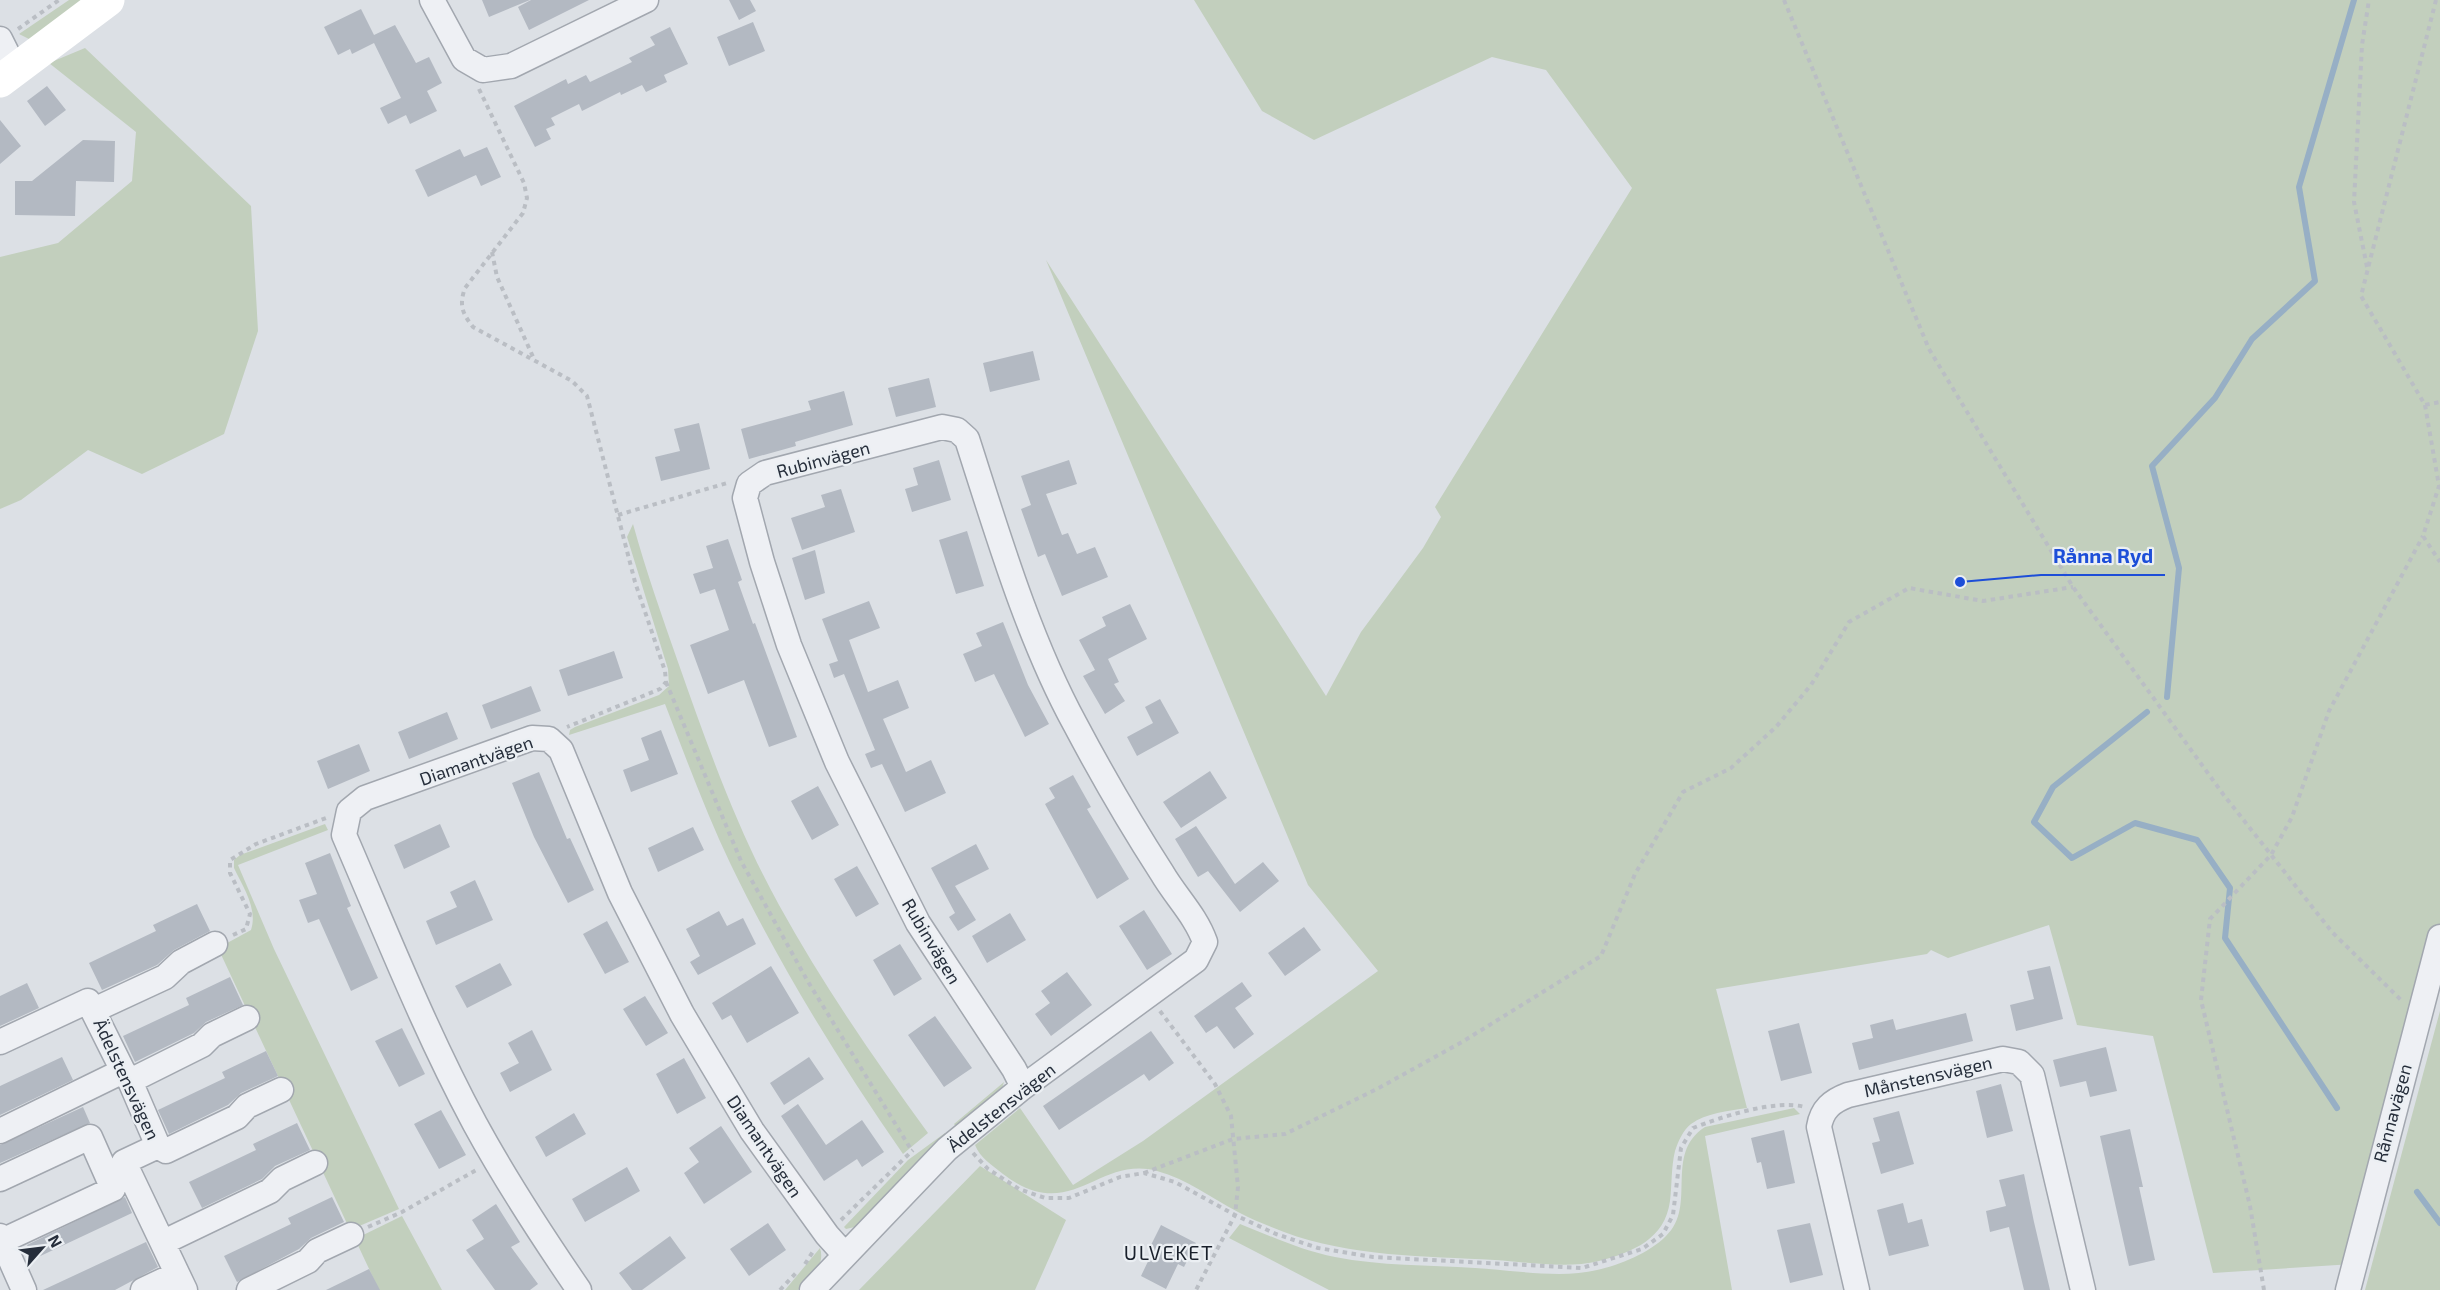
<svg xmlns="http://www.w3.org/2000/svg" width="2440" height="1290" viewBox="0 0 2440 1290" font-family="'Exo 2',sans-serif">
  <style>
    .green { fill: #c2cfbd }
    .lines { fill: none; stroke-linecap: round; stroke-linejoin: round }
    .stream { stroke: #97afc5; stroke-width: 6 }
    .building { fill: #b3b9c2 }
    .street-casing { stroke: #a2a7af; stroke-width: 27 }
    .path { stroke: #babec4; stroke-width: 4; stroke-dasharray: 4.5 4.5; stroke-linecap: butt }
    .street { stroke: #eef0f4; stroke-width: 24 }
    .secondary { stroke: #fff; stroke-width: 33 }
    .labels { text-anchor: middle; dominant-baseline: central; stroke-width: 4.5; stroke-linejoin: round; paint-order: stroke }
    .street-label { font-size: 18px; fill: #262e3b; stroke: #ebeff3 }
    .neighbourhood-label { font-size: 20px; letter-spacing: 1.5px; fill: #19202b; stroke: #ebeff3 }
    .leader { fill: none; stroke: #1d4ed8; stroke-width: 2 }
    .callout-dot { fill: #1d4ed8; stroke: #ebeff3; stroke-width: 2 }
    .callout-label { font-size: 20px; text-anchor: middle; font-weight: bold; fill: #1d4ed8; stroke: #ebeff3; stroke-width: 4.5; stroke-linejoin: round; paint-order: stroke }
  </style>
  <rect width="100%" height="100%" fill="#dce0e5"/>
  <path class="green" d="M 69,0 L 86,0 L 31,40 L 19,34 Z
    M 1194,0 L 2440,0 L 2440,966 L 2353,1264 L 2213,1273 L 2153,1036 L 2077,1025 L 2049,925 L 1948,958 L 1931,950 L 1927,954 L 1716,989 L 1747,1108 C 1728,1111 1706,1113 1691,1124 C 1683,1130 1678,1142 1675,1151 C 1671,1168 1672,1184 1670,1201 C 1665,1239 1633,1252 1599,1261 C 1566,1269 1528,1262 1495,1260 C 1425,1256 1351,1257 1284,1232 C 1269,1226 1253,1220 1238,1212 C 1211,1198 1187,1179 1157,1171 C 1097,1155 1071,1226 1003,1174 C 992,1165 980,1158 975,1145 L 1020,1108 L 1073,1185 L 1143,1141 L 1378,971 L 1308,885 L 1046,260 L 1326,696 L 1361,632 L 1423,548 L 1441,517 L 1435,507 L 1632,188 L 1546,70 L 1492,57 L 1314,140 L 1262,111 Z
    M 85,48 L 251,206 L 258,331 L 224,434 L 142,474 L 88,450 L 21,500 L 0,509 L 0,257 L 58,243 L 132,181 L 136,132 L 49,63 Z
    M 633,524 C 646,571 662,616 678,662 C 707,745 737,829 779,905 C 823,985 875,1060 928,1133 L 903,1154 C 839,1062 780,966 731,865 C 706,813 686,758 665,704 L 569,735 L 570,730 L 575,727 L 659,695 L 669,686 L 668,669 L 627,537 Z
    M 325,824 L 328,830 L 238,865 L 274,949 L 399,1209 L 350,1230 L 218,948 L 251,930 C 258,909 243,887 234,868 L 234,860 L 240,855 Z
    M 2440,1011 L 2440,1290 L 2365,1290 Z
    M 1004,1082 L 1002,1088 L 957,1128 L 954,1124 Z
    M 1794,1108 L 1800,1114 L 1705,1136 L 1732,1290 L 1329,1290 L 1229,1238 L 1240,1224 C 1271,1236 1302,1251 1335,1257 C 1380,1266 1429,1265 1475,1268 C 1512,1270 1561,1279 1597,1270 C 1620,1265 1649,1253 1666,1236 C 1698,1206 1663,1154 1705,1127 Z
    M 945,1133 L 947,1136 L 859,1226 L 846,1229 L 844,1227 L 908,1160 Z
    M 980,1166 L 1066,1220 L 1035,1290 L 859,1290 Z
    M 402,1216 L 442,1290 L 379,1290 L 355,1239 Z
    M 820,1248 C 826,1266 809,1278 798,1290 L 785,1290 Z"/>
  <g class="lines">
    <path class="stream" d="M 2167,697 L 2179,568 L 2152,466 L 2215,398 L 2252,339 L 2315,281 L 2299,187 L 2354,0
      M 2147,712 L 2053,787 L 2034,822 L 2072,858 L 2135,823 L 2197,840 L 2230,888 L 2225,938 L 2337,1108
      M 2417,1192 L 2440,1223"/>
  </g>
  <path class="building" d="M 482,0 L 530,0 L 489,17 Z
    M 531,0 L 589,0 L 529,30 L 518,7 Z
    M 729,0 L 750,0 L 756,11 L 739,20 Z
    M 361,9 L 374,35 L 395,25 L 416,63 L 429,57 L 442,83 L 427,91 L 437,111 L 410,124 L 406,115 L 388,124 L 380,108 L 401,98 L 374,43 L 352,54 L 350,49 L 338,55 L 324,27 Z
    M 753,22 L 765,51 L 729,66 L 717,37 Z
    M 670,27 L 688,64 L 664,75 L 667,82 L 646,92 L 642,85 L 621,95 L 620,92 L 582,111 L 579,104 L 551,118 L 555,125 L 546,129 L 551,139 L 535,147 L 514,106 L 566,79 L 568,84 L 586,75 L 590,82 L 632,62 L 629,58 L 655,45 L 650,37 Z
    M 47,86 L 66,110 L 45,126 L 27,101 Z
    M 0,120 L 21,146 L 0,164 Z
    M 83,140 L 115,141 L 114,182 L 76,181 L 75,216 L 15,215 L 15,181 L 32,181 Z
    M 487,147 L 501,177 L 481,186 L 476,175 L 428,197 L 415,170 L 460,149 L 464,157 Z
    M 1033,351 L 1040,380 L 990,392 L 983,363 Z
    M 929,378 L 936,407 L 896,417 L 888,388 Z
    M 844,391 L 853,425 L 795,442 L 796,446 L 749,459 L 741,429 L 811,410 L 808,401 Z
    M 699,423 L 710,469 L 661,481 L 655,457 L 680,451 L 674,429 Z
    M 939,460 L 951,500 L 912,512 L 905,489 L 918,485 L 913,468 Z
    M 1069,460 L 1077,484 L 1046,494 L 1062,535 L 1068,533 L 1077,554 L 1095,547 L 1108,577 L 1062,596 L 1045,554 L 1038,557 L 1021,509 L 1031,505 L 1021,476 Z
    M 841,489 L 855,532 L 802,550 L 791,518 L 825,507 L 821,495 Z
    M 967,531 L 984,586 L 956,594 L 939,540 Z
    M 728,539 L 742,580 L 738,582 L 753,624 L 755,623 L 797,737 L 769,747 L 744,680 L 708,694 L 690,645 L 729,630 L 715,589 L 700,594 L 693,574 L 713,568 L 706,546 Z
    M 815,550 L 825,593 L 805,600 L 792,558 Z
    M 869,601 L 880,628 L 849,640 L 868,692 L 898,680 L 909,708 L 883,719 L 906,772 L 931,760 L 946,793 L 905,812 L 882,764 L 871,768 L 865,754 L 875,750 L 844,674 L 834,678 L 829,664 L 838,661 L 822,619 Z
    M 1130,604 L 1147,639 L 1108,659 L 1119,682 L 1114,684 L 1125,701 L 1105,714 L 1083,676 L 1095,670 L 1079,640 L 1106,626 L 1102,617 Z
    M 1003,622 L 1028,685 L 1049,724 L 1025,737 L 994,674 L 975,682 L 963,654 L 982,646 L 976,633 Z
    M 614,651 L 623,678 L 568,696 L 559,670 Z
    M 531,686 L 541,711 L 491,729 L 482,705 Z
    M 1160,699 L 1179,733 L 1137,756 L 1127,737 L 1153,723 L 1145,707 Z
    M 447,712 L 458,739 L 409,759 L 398,732 Z
    M 661,730 L 678,774 L 631,792 L 623,770 L 649,760 L 641,738 Z
    M 359,744 L 370,771 L 328,789 L 317,761 Z
    M 1210,771 L 1227,798 L 1181,828 L 1163,802 Z
    M 539,772 L 567,839 L 570,838 L 594,890 L 568,903 L 534,837 L 512,783 Z
    M 1073,775 L 1091,807 L 1087,809 L 1129,879 L 1097,899 L 1045,804 L 1055,798 L 1049,788 Z
    M 818,786 L 839,825 L 812,840 L 791,801 Z
    M 440,824 L 450,847 L 404,869 L 394,845 Z
    M 1196,826 L 1235,884 L 1263,862 L 1279,881 L 1240,912 L 1208,871 L 1198,877 L 1175,839 Z
    M 693,827 L 704,850 L 658,872 L 648,848 Z
    M 976,844 L 989,869 L 955,886 L 976,920 L 958,931 L 949,917 L 955,913 L 931,868 Z
    M 330,853 L 351,906 L 347,908 L 378,978 L 351,991 L 319,919 L 308,923 L 299,900 L 317,894 L 305,863 Z
    M 857,866 L 879,904 L 856,917 L 834,879 Z
    M 475,880 L 493,920 L 436,945 L 426,921 L 457,907 L 450,892 Z
    M 197,904 L 210,931 L 174,950 L 157,965 L 102,990 L 89,963 L 156,931 L 153,925 Z
    M 1144,910 L 1172,954 L 1147,970 L 1119,926 Z
    M 719,911 L 727,926 L 743,918 L 756,944 L 698,975 L 690,962 L 700,956 L 686,929 Z
    M 1010,913 L 1026,940 L 987,963 L 972,936 Z
    M 607,921 L 629,962 L 605,974 L 583,934 Z
    M 1304,927 L 1321,950 L 1285,976 L 1268,953 Z
    M 900,944 L 922,979 L 894,996 L 873,960 Z
    M 500,963 L 512,985 L 467,1008 L 455,986 Z
    M 771,966 L 799,1013 L 747,1043 L 731,1015 L 722,1020 L 712,1003 Z
    M 2050,966 L 2063,1019 L 2016,1031 L 2010,1005 L 2034,999 L 2027,971 Z
    M 1067,972 L 1092,1005 L 1051,1036 L 1035,1014 L 1050,1003 L 1041,991 Z
    M 230,977 L 243,1005 L 206,1022 L 194,1033 L 135,1062 L 123,1036 L 189,1005 L 186,998 Z
    M 1242,982 L 1252,996 L 1235,1008 L 1254,1034 L 1234,1049 L 1217,1026 L 1206,1033 L 1194,1016 Z
    M 27,983 L 39,1008 L 0,1026 L 0,996 Z
    M 645,996 L 668,1033 L 646,1046 L 623,1009 Z
    M 1966,1013 L 1973,1041 L 1859,1070 L 1852,1043 L 1873,1038 L 1870,1025 L 1893,1019 L 1896,1030 Z
    M 935,1016 L 972,1068 L 944,1087 L 908,1035 Z
    M 1799,1023 L 1812,1073 L 1781,1081 L 1768,1031 Z
    M 402,1028 L 425,1074 L 399,1087 L 375,1041 Z
    M 532,1030 L 552,1070 L 510,1092 L 500,1073 L 519,1063 L 508,1043 Z
    M 1151,1031 L 1174,1063 L 1149,1081 L 1144,1074 L 1059,1130 L 1043,1106 Z
    M 2106,1047 L 2117,1091 L 2090,1097 L 2086,1081 L 2060,1087 L 2053,1060 Z
    M 266,1051 L 278,1076 L 241,1093 L 228,1105 L 169,1134 L 158,1110 L 225,1078 L 222,1072 Z
    M 62,1057 L 73,1080 L 0,1115 L 0,1086 Z
    M 809,1057 L 824,1079 L 784,1105 L 770,1083 Z
    M 684,1058 L 706,1098 L 677,1114 L 656,1074 Z
    M 2001,1084 L 2013,1131 L 1987,1138 L 1976,1091 Z
    M 798,1104 L 826,1145 L 862,1120 L 884,1152 L 862,1167 L 857,1159 L 824,1181 L 781,1116 Z
    M 83,1107 L 90,1123 L 0,1163 L 0,1145 Z
    M 441,1110 L 466,1155 L 439,1169 L 414,1124 Z
    M 1899,1111 L 1914,1164 L 1881,1174 L 1872,1143 L 1880,1141 L 1873,1118 Z
    M 574,1113 L 586,1134 L 546,1157 L 535,1137 Z
    M 297,1123 L 310,1150 L 275,1166 L 262,1179 L 202,1208 L 189,1182 L 256,1150 L 253,1144 Z
    M 721,1126 L 752,1172 L 704,1204 L 684,1173 L 699,1162 L 689,1148 Z
    M 2130,1129 L 2143,1187 L 2139,1187 L 2155,1260 L 2129,1266 L 2100,1136 Z
    M 1784,1130 L 1795,1183 L 1767,1189 L 1761,1162 L 1757,1163 L 1751,1138 Z
    M 627,1167 L 640,1191 L 585,1222 L 572,1199 Z
    M 2024,1174 L 2034,1222 L 2050,1290 L 2024,1290 L 2009,1227 L 1990,1232 L 1986,1211 L 2006,1206 L 1999,1180 Z
    M 125,1197 L 132,1213 L 34,1259 L 27,1245 Z
    M 332,1197 L 344,1222 L 311,1238 L 299,1249 L 237,1282 L 224,1256 L 291,1224 L 288,1218 Z
    M 1903,1203 L 1908,1223 L 1922,1219 L 1929,1246 L 1889,1256 L 1877,1210 Z
    M 496,1204 L 520,1242 L 511,1247 L 538,1284 L 530,1290 L 495,1290 L 466,1250 L 484,1239 L 472,1220 Z
    M 768,1223 L 786,1250 L 749,1276 L 730,1249 Z
    M 1810,1223 L 1823,1275 L 1790,1283 L 1777,1230 Z
    M 1161,1225 L 1196,1243 L 1184,1267 L 1178,1264 L 1166,1289 L 1141,1276 L 1153,1251 L 1149,1249 Z
    M 670,1236 L 686,1258 L 642,1290 L 632,1290 L 619,1273 Z
    M 146,1242 L 158,1267 L 115,1290 L 43,1290 Z
    M 369,1269 L 380,1290 L 326,1290 Z"/>
  <g class="lines">
    <g class="street-casing">
      <path id="street" d="M 432,0 L 464,59 L 483,70 L 511,66 L 646,0
        M 0,39 L 15,69
        M 94,1010 L 165,977 L 181,962 L 215,944
        M 0,1042 L 88,1001 L 123,1071 L 130,1081 L 158,1146 L 124,1162 L 185,1290
        M 130,1081 L 202,1045 L 212,1035 L 247,1018
        M 0,1131 L 123,1071
        M 158,1146 L 166,1151 L 237,1117 L 247,1106 L 281,1090
        M 0,1179 L 90,1137 L 113,1189 L 2,1241
        M 0,1236 L 24,1290
        M 164,1242 L 270,1191 L 282,1179 L 315,1163
        M 143,1290 L 177,1274
        M 249,1290 L 308,1261 L 317,1251 L 351,1235
        M 579,1290 C 542,1236 506,1181 475,1124 C 425,1031 386,932 344,835 L 349,811 L 365,798 L 532,738 L 549,739 L 561,750 L 620,893 L 682,1014 L 752,1131 L 827,1235 L 845,1255
        M 812,1290 L 947,1149 L 1023,1087 L 1196,960 L 1205,942 C 1196,916 1176,897 1162,873 C 1131,825 1102,775 1075,724 C 1028,638 997,532 967,439 L 957,430 L 942,427 L 765,473 L 749,484 L 745,498 L 762,562 L 789,645 L 837,762 L 918,923 L 1014,1069 L 1023,1087
        M 1857,1290 L 1819,1127 C 1822,1109 1832,1101 1848,1095 L 2003,1059 L 2019,1062 L 2032,1075 L 2083,1290
        M 2348,1290 L 2440,937"/>
    </g>
    <path class="path" d="M 1784,0 L 1929,349 L 2073,587 L 2223,794 L 2332,932 L 2402,1001
      M 2436,0 L 2361,296 L 2425,405 L 2440,402
      M 18,29 L 59,0
      M 479,89 L 524,183 L 527,198 L 523,213 L 465,288 C 459,305 462,313 473,327 L 572,381 L 587,396 L 635,582 L 665,671 L 666,682 L 660,689 L 567,727
      M 492,252 L 497,277 L 534,359
      M 2367,267 L 2354,202 L 2362,45 L 2369,0
      M 2425,405 L 2439,486 L 2423,536 L 2440,562
      M 618,515 L 727,483
      M 666,682 L 741,861 L 807,980 L 912,1151
      M 233,935 L 246,929 L 250,914 L 230,873 L 230,860 L 256,844 L 326,818
      M 1160,1011 L 1215,1084 L 1231,1116 L 1238,1187 L 1235,1215 L 1196,1290
      M 973,1153 L 988,1169 L 1019,1189 L 1045,1198 L 1069,1198 L 1120,1177 L 1144,1173 L 1175,1182 L 1235,1215 L 1276,1234 L 1318,1248 L 1373,1257 L 1582,1268 L 1642,1249 L 1663,1234 L 1673,1215 L 1681,1148 L 1693,1128 C 1721,1117 1775,1099 1805,1107
      M 1144,1173 L 1233,1139 L 1285,1134 L 1377,1089 L 1462,1042 L 1601,956 L 1635,874 L 1683,792 L 1731,768 L 1776,727 L 1811,685 L 1849,622 L 1909,588 L 1983,601 L 2073,587
      M 841,1220 L 913,1150
      M 368,1227 L 402,1212 L 478,1169
      M 805,1264 L 814,1250
      M 780,1290 L 796,1273
      M 2264,1290 L 2250,1206 L 2201,1000 L 2210,919 L 2271,855 L 2292,817 L 2329,711 L 2423,536"/>
    <use href="#street" class="street"/>
    <path class="secondary" d="M 0,81 L 108,0"/>
  </g>
  <g class="labels">
    <g class="street-label">
      <text transform="translate(823 459) rotate(-15)">Rubinvägen</text>
      <text transform="translate(476 760) rotate(-19)">Diamantvägen</text>
      <text transform="translate(932 941) rotate(59)">Rubinvägen</text>
      <text transform="translate(1928 1076) rotate(-13)">Månstensvägen</text>
      <text transform="translate(127 1079) rotate(65)">Ädelstensvägen</text>
      <text transform="translate(1001 1107) rotate(-38)">Ädelstensvägen</text>
      <text transform="translate(2392 1113) rotate(-75)">Rånnavägen</text>
      <text transform="translate(765 1146) rotate(56)">Diamantvägen</text>
    </g>
    <g class="neighbourhood-label">
      <text x="1169" y="1252">ULVEKET</text>
    </g>
  </g>
  <path class="leader" d="M1960 582L2041 575H2165"/>
  <circle class="callout-dot" cx="1960" cy="582" r="6"/>
  <g class="callout-label">
    <text x="2103" y="563">Rånna Ryd</text>
  </g>
  <g transform="translate(42 1248) rotate(62)" stroke="#ebeff3" stroke-width="4.5" paint-order="stroke">
  <path d="M0-4.5L10 22L0 15L-10 22Z" fill="#262e3b"/>
  <text y="-9" font-size="16" font-weight="bold" text-anchor="middle" fill="#262e3b">N</text>
  </g>
</svg>
